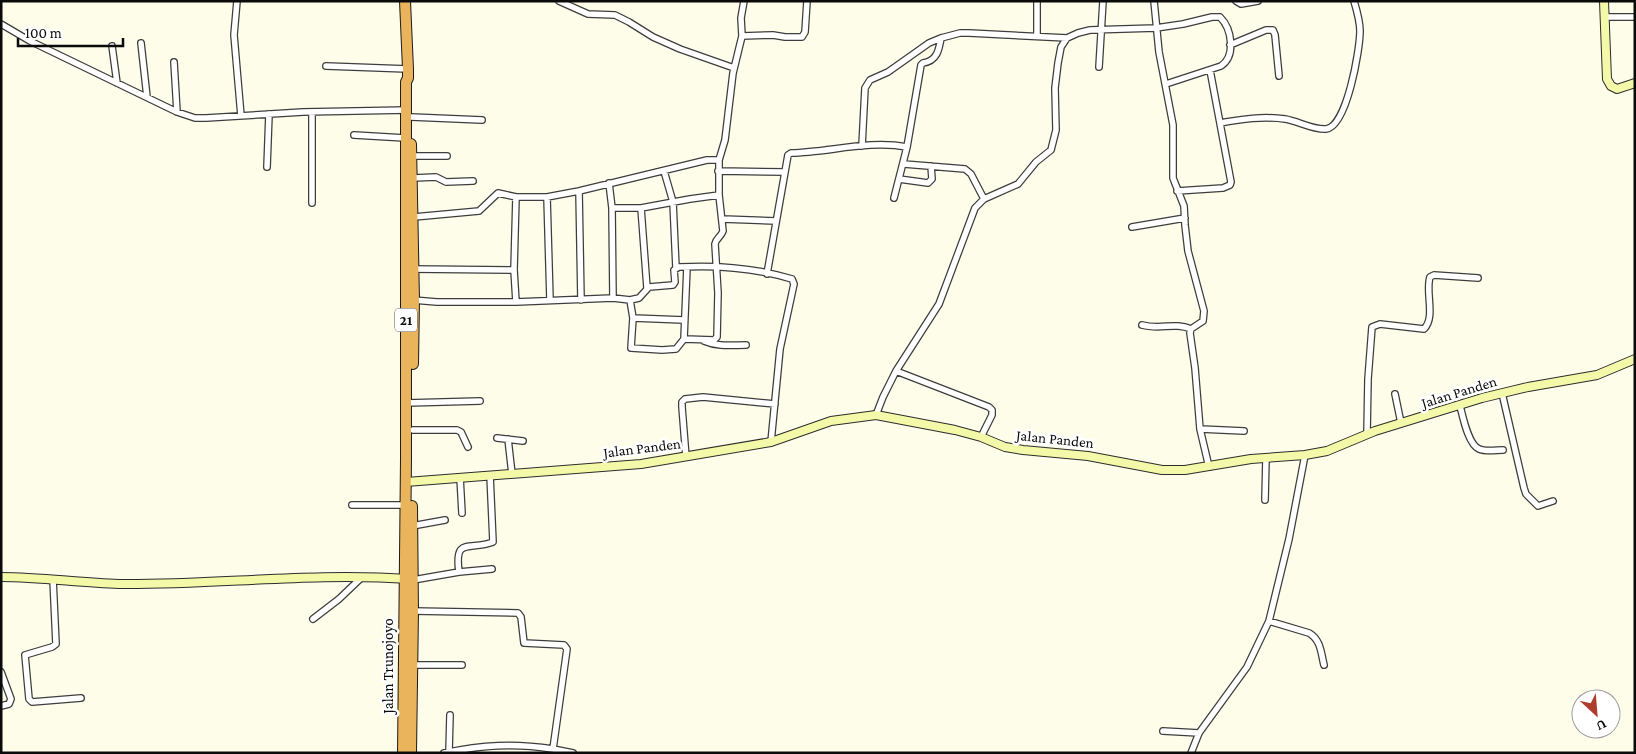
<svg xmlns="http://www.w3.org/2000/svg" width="1636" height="754" viewBox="0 0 1636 754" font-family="'Crimson Pro',serif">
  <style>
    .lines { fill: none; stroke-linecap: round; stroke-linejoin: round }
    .street-casing { stroke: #3d3d3d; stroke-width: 8 }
    .secondary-casing { stroke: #2c2c2c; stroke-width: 10 }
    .highway-casing { stroke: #1b1b1b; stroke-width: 12 }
    .street { stroke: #fff; stroke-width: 5.5 }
    .secondary { stroke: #f4f9a9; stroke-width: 8 }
    .highway { stroke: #e9b45c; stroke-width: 10 }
    .labels { text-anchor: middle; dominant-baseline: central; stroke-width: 5; stroke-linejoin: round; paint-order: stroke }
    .shield { fill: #fff; stroke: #545454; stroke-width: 1 }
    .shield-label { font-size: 14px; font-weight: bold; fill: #0a0a0a }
    .street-label { font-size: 15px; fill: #0a0a0a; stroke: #fff }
  </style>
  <rect width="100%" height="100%" fill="#fdfdea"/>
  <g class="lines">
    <g class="street-casing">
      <path id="street" d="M 237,1 L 234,35 L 241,116
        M 559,1 L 588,14 L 615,15 L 629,22 L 653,37 L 680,49 L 734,68
        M 1154,1 L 1159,52 L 1173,125 L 1173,178 L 1184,206 L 1185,225 L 1188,251 L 1204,311 L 1203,321 L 1191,329 L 1190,333 L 1195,368 L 1200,429 L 1209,467
        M 1236,1 L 1241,4 L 1258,1
        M 1605,17 L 1635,17
        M 1,24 L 30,41 L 177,112 L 195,118 L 206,118 L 303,112 L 408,110
        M 742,36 L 773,35 L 785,37 L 802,37 L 805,32 L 807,1
        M 1037,36 L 1037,1
        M 141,43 L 147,97
        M 1230,45 L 1266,30 L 1273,30 L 1275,35 L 1279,76
        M 112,46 L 117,83
        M 174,62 L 177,112
        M 326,66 L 408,69
        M 1099,67 L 1103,1
        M 411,117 L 482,120
        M 1220,123 C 1242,119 1263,116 1285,119 C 1298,121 1313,130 1326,129 C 1347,127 1360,49 1360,31 C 1360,21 1357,11 1354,1
        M 354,135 L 405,138
        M 862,146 L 865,88 L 870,80 L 888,72 L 929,43 L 941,38
        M 412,156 L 447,156
        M 904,164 L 965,169 L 971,174 L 984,199
        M 267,167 L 269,114
        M 664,171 L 673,202 L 676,268
        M 718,171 L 785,172
        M 413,178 L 436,177 L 446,182 L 473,181
        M 899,179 L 928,183 L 932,179 L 931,166
        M 609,183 L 612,208 L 613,298
        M 579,191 L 581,300
        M 1177,191 L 1223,188 L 1230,185 L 1231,182 L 1210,70
        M 516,197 L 514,270 L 516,302
        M 547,197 L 550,300
        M 894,198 L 907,147 L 921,65 L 923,63 C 937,61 939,50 941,38 L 960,33 L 969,33 L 1067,38
        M 312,203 L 312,112
        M 612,208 L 641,208 L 690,199 L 719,195
        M 641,208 L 647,288
        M 414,217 L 479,211 L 498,193 L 516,197 L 547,197 L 579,191 L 707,160 L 719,160
        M 722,219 L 776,221
        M 1132,227 L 1185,218
        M 411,269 L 514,270
        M 767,274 L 788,155 L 791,153 C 830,152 869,140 907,147
        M 413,300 L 437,302 L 516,302 L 613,298 L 630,300 L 639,298 L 649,287 L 673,285 L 675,282 L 674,270 L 679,267 C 717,265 756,268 792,279 L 794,284 L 780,349 L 771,442
        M 630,300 L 633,318 L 631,348 L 662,350 L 676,349 L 684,339 L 687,267
        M 633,318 L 684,320
        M 1142,325 C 1161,330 1174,322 1191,329
        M 684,339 L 714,340 L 717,337 L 718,293 L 715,244 C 716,238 721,237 723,231 L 719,195 L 719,160 L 725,140 L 733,73 L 742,36 L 741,18 L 744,1
        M 704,341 C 718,347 732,345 746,345
        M 896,371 L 989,407 L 992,410 L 992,415 L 981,437
        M 1502,393 L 1524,488 L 1526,494 L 1538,506 L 1553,501
        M 1395,394 L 1401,423
        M 406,403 L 480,401
        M 1460,406 C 1463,417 1468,444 1479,449 C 1486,452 1496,450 1503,450
        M 876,415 L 883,397 L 896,371 L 939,304 L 975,208 L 984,199 L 1018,184 L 1036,162 L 1051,150 L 1056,130 L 1055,88 L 1058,63 L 1061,47 L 1067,38 L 1078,33 L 1090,30 L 1156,28 L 1183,24 L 1212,17 L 1220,17 C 1232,29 1236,56 1221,66 L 1166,84
        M 1200,429 L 1244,431
        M 413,430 L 457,430 L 461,432 L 468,447
        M 1367,434 L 1368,379 L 1372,327 L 1380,324 L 1424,329 C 1436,317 1425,292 1430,277 L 1434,275 L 1478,278
        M 497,438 L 523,441
        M 508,439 L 512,474
        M 686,457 L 682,407 L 682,402 L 685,399 L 703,397 L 775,404
        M 460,477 L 462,513
        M 1265,500 L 1266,458
        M 352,505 L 405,505
        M 412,526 L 445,520
        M 459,572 L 492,569
        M 53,579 L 56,644 L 52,647 L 25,655 L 29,699 L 32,702 L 81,698
        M 413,580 L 459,572 C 454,536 470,551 493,542 L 490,475
        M 413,611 L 518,613 L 521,617 L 524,643 L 564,645 L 567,649 L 553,749 C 514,743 482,745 444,753
        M 313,619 L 339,599 L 361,578
        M 1269,621 L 1309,633 C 1321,640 1321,653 1324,665
        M 412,665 L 462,665
        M 1,672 L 11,699 L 9,704 L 1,706
        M 1163,731 L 1199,733
        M 553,749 L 573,753
        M 449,752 L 450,715
        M 1191,753 L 1199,733 L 1247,667 L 1269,621 L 1289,539 L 1305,455"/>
    </g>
    <g class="secondary-casing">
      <path id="secondary" d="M 1604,1 L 1607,79 L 1611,86 L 1617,89 L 1635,83
        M 406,482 L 641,464 L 771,442 L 831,421 L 876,415 L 955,430 L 981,437 L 1005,447 L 1023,450 L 1088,456 L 1162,470 L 1185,470 L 1251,459 L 1305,455 L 1327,451 L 1375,431 L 1482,398 L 1528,387 L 1597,375 L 1635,359
        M 1,577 C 41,577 80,583 119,584 C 216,585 312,572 409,579"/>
    </g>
    <g class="highway-casing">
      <path id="highway" d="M 411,144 L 414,300 L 413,364
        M 403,753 L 406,459 L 406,82 L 408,78 L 408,69 L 405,1
        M 411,753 L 413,611 L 412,506"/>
    </g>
    <use href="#street" class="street"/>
    <use href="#secondary" class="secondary"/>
    <use href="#highway" class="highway"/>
  </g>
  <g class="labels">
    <rect class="shield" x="395" y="308.5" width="22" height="23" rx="4"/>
    <g class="shield-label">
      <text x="406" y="320">21</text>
    </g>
    <g class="street-label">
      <text transform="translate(1459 392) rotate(-17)">Jalan Panden</text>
      <text transform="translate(1055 439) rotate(6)">Jalan Panden</text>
      <text transform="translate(642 448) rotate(-7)">Jalan Panden</text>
      <text transform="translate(388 666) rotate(-90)">Jalan Trunojoyo</text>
    </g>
  </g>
  <rect width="1636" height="754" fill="none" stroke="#0a0a0a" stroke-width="5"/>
  <g transform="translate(1596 714) rotate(154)"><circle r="24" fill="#ffffff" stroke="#9d9d9d"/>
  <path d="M0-4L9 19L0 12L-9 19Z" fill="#af3d2e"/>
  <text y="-8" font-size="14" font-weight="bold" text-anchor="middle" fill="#0a0a0a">U</text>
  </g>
  <path d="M18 38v8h105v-8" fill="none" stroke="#0a0a0a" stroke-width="2.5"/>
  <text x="25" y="38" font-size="15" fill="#0a0a0a" stroke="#ffffff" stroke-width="4" paint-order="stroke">100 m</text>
</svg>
